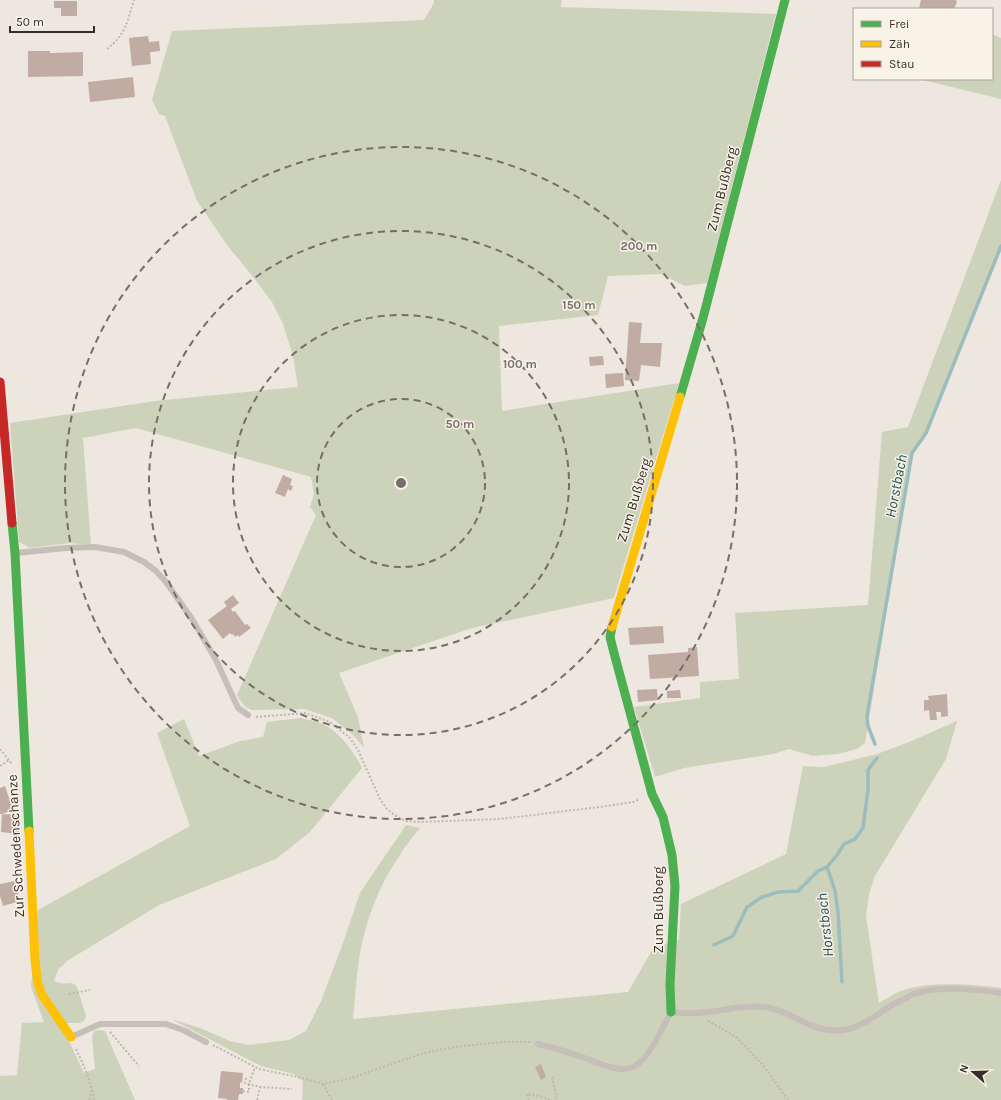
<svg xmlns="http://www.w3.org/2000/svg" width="1001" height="1100" viewBox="0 0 1001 1100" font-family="Karla,sans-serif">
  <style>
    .green { fill: #cdd2ba }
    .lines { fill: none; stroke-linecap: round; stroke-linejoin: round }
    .stream { stroke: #9cbdbe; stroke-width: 3.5 }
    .building { fill: #c0aca2 }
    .path { stroke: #beb8b2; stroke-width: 2; stroke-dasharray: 2 2; stroke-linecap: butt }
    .lane { stroke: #c6bfb9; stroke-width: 6 }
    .fast { stroke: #4caf50; stroke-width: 9 }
    .slow { stroke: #ffc107; stroke-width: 9 }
    .jam { stroke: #c62828; stroke-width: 9 }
    .ring { fill: none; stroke: #766e68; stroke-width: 2; stroke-dasharray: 7 5 }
    .labels { text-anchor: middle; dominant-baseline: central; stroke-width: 3; stroke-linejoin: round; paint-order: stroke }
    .street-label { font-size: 14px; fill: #362d28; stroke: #f9f2e7 }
    .water-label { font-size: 15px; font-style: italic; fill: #1d5258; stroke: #f9f2e7 }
    .centre { fill: #766e68; stroke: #f9f2e7; stroke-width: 2 }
    .ring-label { font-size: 12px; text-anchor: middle; font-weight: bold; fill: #766e68; stroke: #f9f2e7; stroke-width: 3; stroke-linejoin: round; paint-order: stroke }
  </style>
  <rect width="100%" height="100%" fill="#ede7e0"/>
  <path class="green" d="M 434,0 L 562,0 L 561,7 L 776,14 L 707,283 L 685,286 L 661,274 L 608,276 L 598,315 L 499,326 L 502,411 L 679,383 L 614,598 L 472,628 L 339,673 L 358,717 L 364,748 L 352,734 L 332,718 L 304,709 L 252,710 C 244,707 241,702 237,695 L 316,515 L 310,507 L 314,494 L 311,477 L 136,428 L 83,438 L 91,545 L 69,543 L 30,548 L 19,542 L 10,423 L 155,401 L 298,387 L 293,356 L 283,324 L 272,302 L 250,273 L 227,245 L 197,201 L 165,116 L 159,114 L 152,100 L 172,31 L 424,20 L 434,3 Z
    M 992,34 L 1001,38 L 1001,99 L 919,79 L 992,79 Z
    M 1001,180 L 1001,251 L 924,440 L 913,452 L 865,743 L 857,749 L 838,754 L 813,756 L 789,749 L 773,754 L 684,768 L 655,777 L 634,707 L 700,698 L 700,682 L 739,679 L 735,613 L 868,605 L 882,432 L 908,427 Z
    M 301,718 C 308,720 316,721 323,724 C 341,733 353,751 362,768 L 310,832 L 276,859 L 159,905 L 67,961 L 62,966 L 59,968 L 54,981 C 57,982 59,983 61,983 C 68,985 72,980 77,987 L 86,1016 L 84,1021 L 78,1023 L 67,1023 L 68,1039 L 84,1073 L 95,1069 L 92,1037 L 94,1031 L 100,1030 L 105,1031 L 135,1100 L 0,1100 L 0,1076 L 17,1075 L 22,1023 L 44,1022 L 31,987 L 38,910 L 190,826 L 157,733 L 184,719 L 199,756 L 240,741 L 263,737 L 267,722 Z
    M 957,721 L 946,759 L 875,876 L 869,894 L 866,916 L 879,1003 C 886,999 893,994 901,991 C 925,981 975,984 1001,988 L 1001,1100 L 302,1100 L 303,1081 L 294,1074 L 261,1066 L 171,1019 L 200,1028 L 230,1041 L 248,1045 L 289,1040 L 306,1031 L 321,1001 L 342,946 L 360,893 L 406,825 L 420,828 C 412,838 404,847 398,858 C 383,880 372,905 365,931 C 357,958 356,991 353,1019 L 628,992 L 654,947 L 679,940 L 681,904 L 786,854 L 803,766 L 824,767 L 877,754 L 909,742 Z"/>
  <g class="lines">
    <path class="stream" d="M 875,744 L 868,726 L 867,716 L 912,453 L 926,433 L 1001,246
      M 827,867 L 835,891 L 838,912 L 842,982
      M 714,945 L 733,936 L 747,907 L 762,897 L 778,892 L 798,891 L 818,871 L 827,867 L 837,855 L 844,844 L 855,839 L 863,828 L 868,789 L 868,770 L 877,758"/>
  </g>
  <path class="building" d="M 921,0 L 956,0 L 957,2 L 954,9 L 919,9 Z
    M 54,1 L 77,1 L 77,16 L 61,16 L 61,8 L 54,8 Z
    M 148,36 L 149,42 L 159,41 L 160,51 L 150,52 L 151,64 L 132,66 L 129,38 Z
    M 28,51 L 50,51 L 50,53 L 83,52 L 83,76 L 28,77 Z
    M 133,77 L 135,97 L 90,102 L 88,82 Z
    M 629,322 L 642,323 L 640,343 L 662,343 L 660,367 L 641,365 L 639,381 L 625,380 Z
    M 603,356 L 604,365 L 590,366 L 589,357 Z
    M 623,373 L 624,386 L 606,388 L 605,374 Z
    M 283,475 L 292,479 L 290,485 L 293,486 L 291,491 L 288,489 L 285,497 L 275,493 Z
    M 233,595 L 239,603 L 231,609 L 233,612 L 235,611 L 245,625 L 247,624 L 251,628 L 239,637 L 238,635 L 235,637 L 233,634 L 232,635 L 230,633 L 223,639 L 208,620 L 227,606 L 224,602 Z
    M 663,626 L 664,643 L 630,645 L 628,628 Z
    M 697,647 L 699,676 L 650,679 L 648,655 L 688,652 L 688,648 Z
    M 657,689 L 658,700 L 638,702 L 637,690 Z
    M 680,690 L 681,698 L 667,698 L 667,691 Z
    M 947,694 L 948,716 L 941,717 L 941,712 L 936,712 L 937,720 L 930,720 L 929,710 L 924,711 L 924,700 L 929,700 L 928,696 Z
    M 5,786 L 13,810 L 2,814 L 20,815 L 19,834 L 1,832 L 2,814 L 0,814 L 0,788 Z
    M 15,881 L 20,901 L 3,906 L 0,896 L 0,884 Z
    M 541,1064 L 546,1077 L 541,1080 L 535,1067 Z
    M 221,1071 L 243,1073 L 242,1083 L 240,1082 L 240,1088 L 243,1088 L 243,1094 L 239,1094 L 238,1100 L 227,1100 L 227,1099 L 218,1098 Z"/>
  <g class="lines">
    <path class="path" d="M 107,49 C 126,34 127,22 134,0
      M 256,717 L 305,713 L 330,722 L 350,738 L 358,750 L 380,799 L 387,809 L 396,816 L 406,821 L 419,822 L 500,819 L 607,806 L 633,802 L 640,799
      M 0,749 L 12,764
      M 0,766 L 9,760
      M 69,994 L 90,990
      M 708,1021 L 736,1037 L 762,1064 L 788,1100
      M 110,1032 L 139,1066
      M 213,1045 L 259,1069 L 298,1077 L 323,1084 L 348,1079 L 424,1053 L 454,1047 L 503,1042 L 531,1042
      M 76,1049 C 84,1066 91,1081 94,1100
      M 552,1077 L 557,1100
      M 246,1078 L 245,1083 L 260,1087 L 292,1089
      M 323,1084 L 332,1100
      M 243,1091 L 249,1092 L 249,1084 L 255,1067
      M 89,1100 L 92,1089
      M 257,1100 L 260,1087
      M 529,1100 L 527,1094 L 543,1097 L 551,1100"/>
    <path class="lane" d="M 16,553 L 66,548 L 95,547 L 124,552 L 144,562 L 156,571 L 166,582 L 192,619 L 216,660 L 238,708 L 248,715
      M 71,1037 L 100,1024 L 166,1024 L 183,1030 L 206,1042
      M 538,1044 C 552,1048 566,1051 579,1056 C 595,1061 622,1077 638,1064 C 652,1053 662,1028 671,1012 C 678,1013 686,1014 693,1013 C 717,1013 741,1004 765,1007 C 797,1012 813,1037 849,1029 C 866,1025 879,1012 894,1004 C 901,1001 909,996 916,993 C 944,986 973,989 1001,993"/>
    <path class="fast" d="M 680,397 L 703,318 L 785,0
      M 12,523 L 15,553 L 29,831
      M 612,627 L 610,637 L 614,653 L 652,794 L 663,817 L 672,855 L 675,886 L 670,984 L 671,1012"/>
    <path class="slow" d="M 612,627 L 680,397
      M 29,831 L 35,961 L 38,984 L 42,995 L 71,1037"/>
    <path class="jam" d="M 0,382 L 12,523"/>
  </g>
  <g class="ring">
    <circle cx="401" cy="483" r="84"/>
    <circle cx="401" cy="483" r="168"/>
    <circle cx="401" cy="483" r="252"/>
    <circle cx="401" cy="483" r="336"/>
  </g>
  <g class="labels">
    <g class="street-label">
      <text transform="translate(722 189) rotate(-76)">Zum Bußberg</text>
      <text transform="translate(634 500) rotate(-73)">Zum Bußberg</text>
      <text transform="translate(16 846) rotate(-93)">Zur Schwedenschanze</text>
      <text transform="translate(658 910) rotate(-90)">Zum Bußberg</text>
    </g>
    <g class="water-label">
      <text transform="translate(896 486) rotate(-79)">Horstbach</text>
      <text transform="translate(825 925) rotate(-96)">Horstbach</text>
    </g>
  </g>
  <circle cx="401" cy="483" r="6" class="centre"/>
  <g class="ring-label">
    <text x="639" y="250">200 m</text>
    <text x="579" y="309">150 m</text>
    <text x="520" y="368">100 m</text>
    <text x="460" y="428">50 m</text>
  </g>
  <rect x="853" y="8" width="140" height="72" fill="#f9f2e7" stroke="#aba39b"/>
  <rect x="861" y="21" width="20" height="6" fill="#4caf50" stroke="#aba39b"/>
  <text x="889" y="28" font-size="12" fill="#362d28">Frei</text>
  <rect x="861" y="41" width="20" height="6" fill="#ffc107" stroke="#aba39b"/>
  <text x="889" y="48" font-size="12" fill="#362d28">Zäh</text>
  <rect x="861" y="61" width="20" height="6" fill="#c62828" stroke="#aba39b"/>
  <text x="889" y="68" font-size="12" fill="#362d28">Stau</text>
  <g transform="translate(973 1072) rotate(290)" stroke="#f9f2e7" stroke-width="3" paint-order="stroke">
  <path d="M0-3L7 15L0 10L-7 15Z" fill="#362d28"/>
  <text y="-6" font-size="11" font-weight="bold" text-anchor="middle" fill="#362d28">N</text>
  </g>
  <path d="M10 26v6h84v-6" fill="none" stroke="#362d28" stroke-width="2"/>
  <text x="16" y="26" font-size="12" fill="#362d28" stroke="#f9f2e7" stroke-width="3" paint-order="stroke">50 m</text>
</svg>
